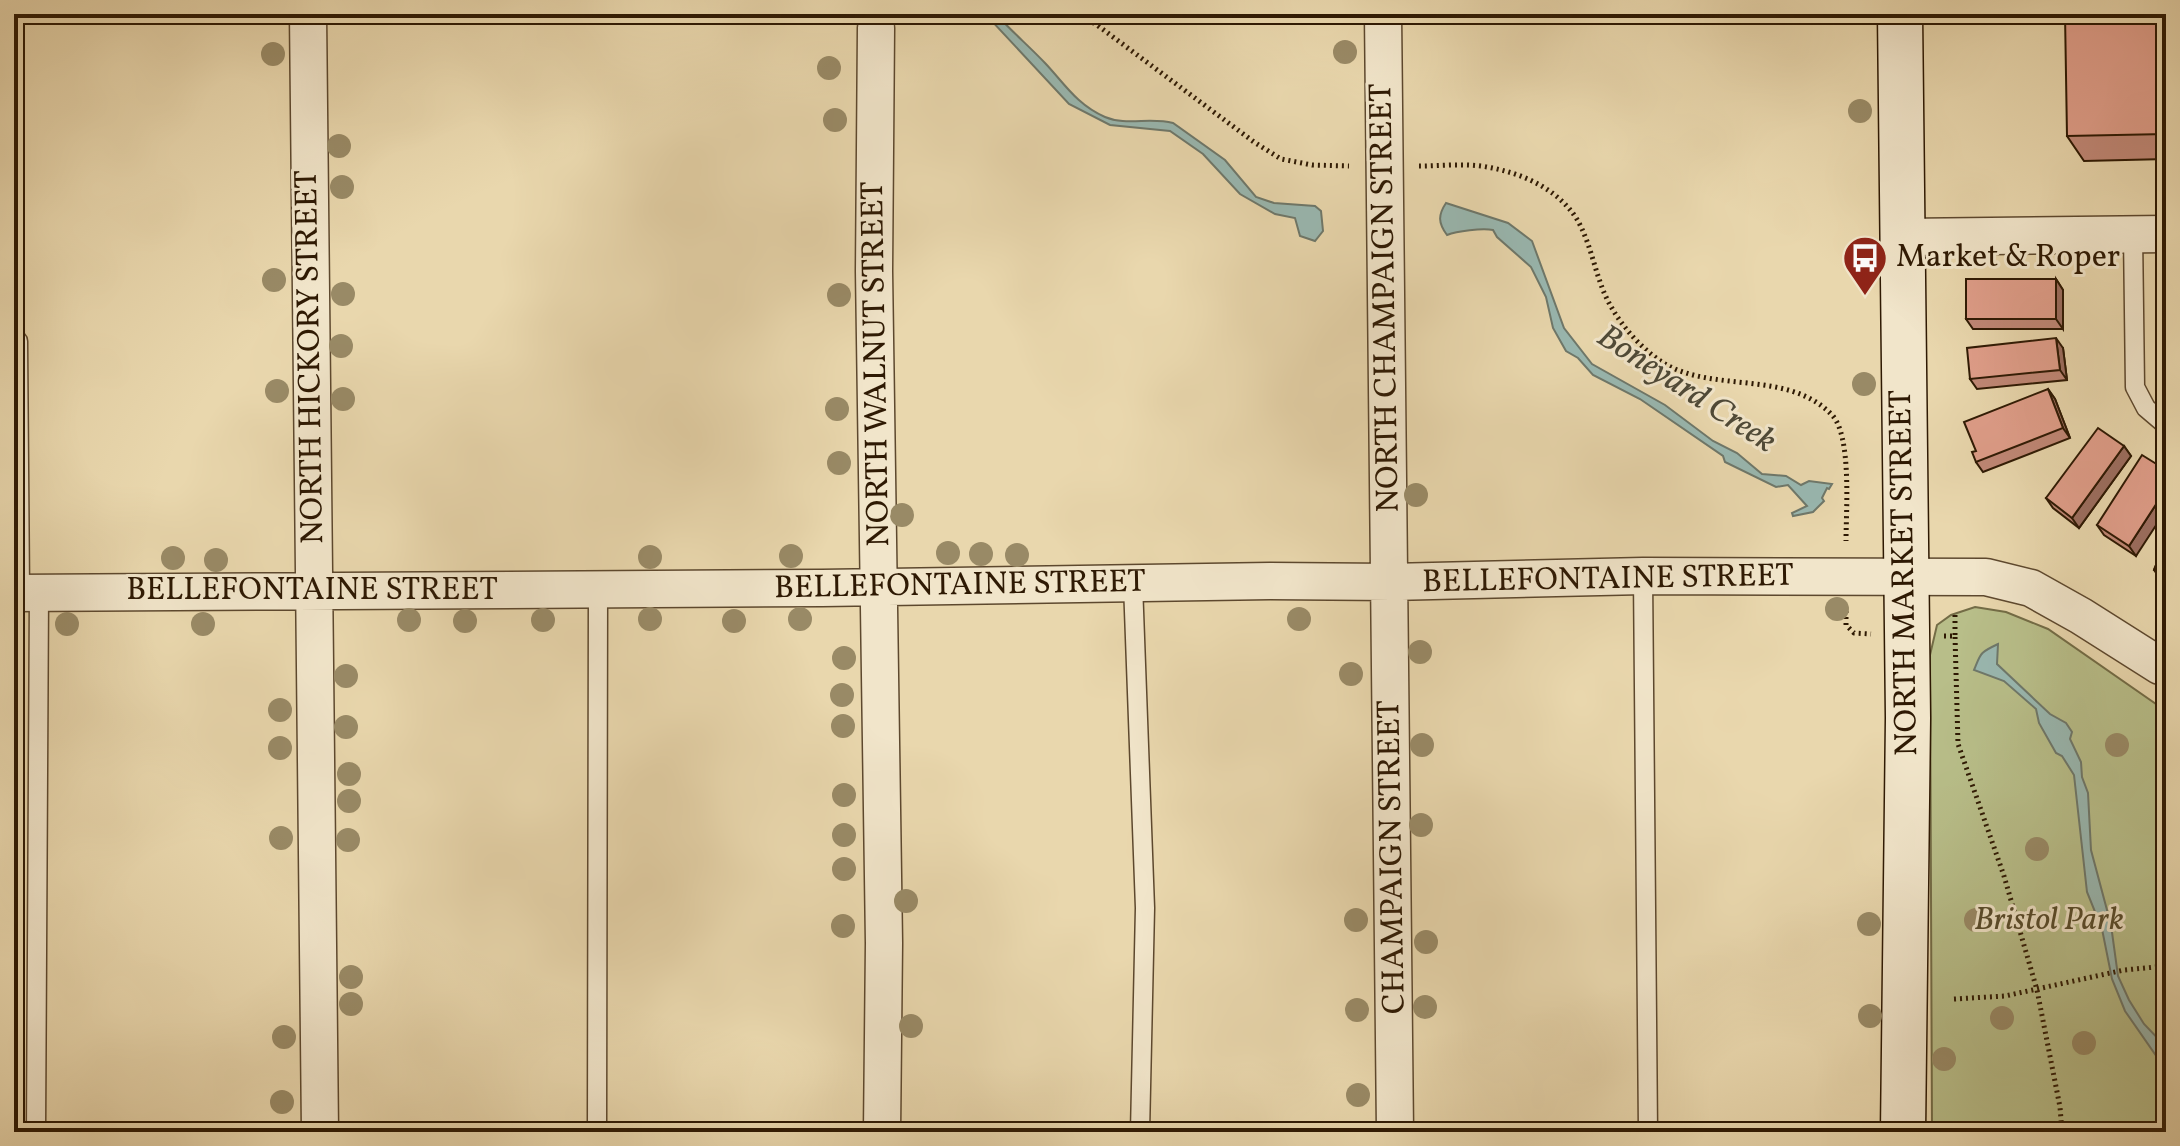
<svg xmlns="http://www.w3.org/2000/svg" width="2180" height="1146" viewBox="0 0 2180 1146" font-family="Vollkorn,serif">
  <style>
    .green { fill: #b8be89; stroke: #736c46; stroke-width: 2 }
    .water { fill: #99b8b1; stroke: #6e786b; stroke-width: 2 }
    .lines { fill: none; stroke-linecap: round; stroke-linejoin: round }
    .lane-casing { stroke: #5d482e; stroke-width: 21 }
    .street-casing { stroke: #5d482e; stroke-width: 39 }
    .secondary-casing { stroke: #2e1903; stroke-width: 47 }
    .path { stroke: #2e1903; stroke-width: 5; stroke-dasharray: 2 4; stroke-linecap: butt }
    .lane { stroke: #f1e5ca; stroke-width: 18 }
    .street { stroke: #f1e5ca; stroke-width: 36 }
    .secondary { stroke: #f1e5ca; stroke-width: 44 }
    .tree { fill: #998a66 }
    .wall { fill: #c18877; stroke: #2e1903; stroke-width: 2 }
    .shaded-wall { fill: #9d6f61; stroke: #2e1903; stroke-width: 2 }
    .building { fill: #e09e8a; stroke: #2e1903; stroke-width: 2 }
    .labels { text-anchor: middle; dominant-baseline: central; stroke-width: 6; stroke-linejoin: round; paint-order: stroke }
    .poi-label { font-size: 32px; fill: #2e1903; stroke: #f1e5ca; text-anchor: start }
    .street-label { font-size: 32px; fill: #2e1903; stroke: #f1e5ca }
    .park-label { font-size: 32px; font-style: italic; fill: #574b2b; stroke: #f1e5ca }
    .water-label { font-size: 34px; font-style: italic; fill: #4e4937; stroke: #f1e5ca }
  </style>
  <rect width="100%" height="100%" fill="#e9d7ad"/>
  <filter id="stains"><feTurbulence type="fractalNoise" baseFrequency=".0025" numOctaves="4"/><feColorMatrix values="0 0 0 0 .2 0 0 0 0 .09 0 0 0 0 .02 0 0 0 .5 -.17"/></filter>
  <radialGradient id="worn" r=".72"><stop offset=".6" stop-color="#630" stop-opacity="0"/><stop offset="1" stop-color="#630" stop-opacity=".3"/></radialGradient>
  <path class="green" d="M 1975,607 L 2006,612 L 2048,629 L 2166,711 L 2166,1132 L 1932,1132 L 1930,655 L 1937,625 L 1951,615 Z"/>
  <path class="water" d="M 980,14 L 996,14 C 1011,31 1029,46 1045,63 C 1064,83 1077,105 1105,117 C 1126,126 1150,117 1173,123 L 1225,160 L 1256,197 L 1274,203 L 1315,206 L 1321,211 L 1323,231 L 1315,241 L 1300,236 L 1295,218 L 1275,214 L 1240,194 L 1203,154 L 1170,131 L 1110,125 L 1069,104 L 990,19 Z
    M 1446,203 L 1508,223 L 1532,241 L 1564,328 L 1592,364 L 1665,405 L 1713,441 L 1737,453 L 1762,474 L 1786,476 L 1801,485 L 1809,481 L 1832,484 L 1829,489 L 1827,488 L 1822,498 L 1824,501 L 1813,512 L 1793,516 L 1792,513 L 1807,506 L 1788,485 L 1776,487 L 1725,462 L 1723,456 L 1640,399 L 1593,375 L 1578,358 L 1566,351 L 1553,328 L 1546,297 L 1531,267 L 1497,237 L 1493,230 C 1482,228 1457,231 1447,235 C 1438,223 1438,215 1446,203 Z
    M 1998,644 L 1997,664 L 2050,714 L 2066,723 L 2072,732 L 2070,739 L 2081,762 L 2082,777 L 2088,793 L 2091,850 L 2111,925 L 2118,976 L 2129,1000 L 2144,1024 L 2166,1047 L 2166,1070 L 2125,1011 L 2112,979 L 2102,929 L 2087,892 L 2074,775 L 2062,756 L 2056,753 L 2039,723 L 2036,709 L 2004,681 L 1974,670 C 1981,653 1979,653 1998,644 Z"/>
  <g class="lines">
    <g class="lane-casing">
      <path id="lane" d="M 2133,234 L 2135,387 L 2146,408 L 2166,425
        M 18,341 L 20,593
        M 1643,576 L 1648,1132
        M 1133,584 L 1145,908 L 1140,1132
        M 36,1132 L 39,592
        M 597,1132 L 598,589"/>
    </g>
    <g class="street-casing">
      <path id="street" d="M 308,14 L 320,1132
        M 1383,14 L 1395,1132
        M 876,28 L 874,271 L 884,943 L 882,1132
        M 1903,237 L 2166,234
        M 14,593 L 822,588 L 1270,581 L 1391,582 L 1643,576 L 1986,577 L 2031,588 L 2081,616 L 2160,666"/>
    </g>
    <g class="secondary-casing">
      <path id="secondary" d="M 1900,14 L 1908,718 L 1903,1132"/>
    </g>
    <path class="path" d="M 1077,14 L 1097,25 L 1254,142 L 1281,159 L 1312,165 L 1349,166
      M 1419,166 C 1441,166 1465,163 1487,167 C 1522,173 1559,189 1578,221 C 1590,243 1594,267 1603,290 C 1614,318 1639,348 1665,364 C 1716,393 1789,370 1832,415 C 1852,436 1846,512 1846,541
      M 1846,611 L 1846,625 L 1854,633 L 1871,634
      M 1955,615 L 1955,636
      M 1944,636 L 1955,636 L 1958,744 L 2004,876 L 2037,990 L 2060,1107 L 2062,1132
      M 1954,999 L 2005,996 L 2124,970 L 2166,966"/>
    <use href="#lane" class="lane"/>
    <use href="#street" class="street"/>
    <use href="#secondary" class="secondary"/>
  </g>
  <g class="tree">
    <circle cx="1345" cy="52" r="12"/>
    <circle cx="273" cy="54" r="12"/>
    <circle cx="829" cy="68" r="12"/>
    <circle cx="1860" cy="111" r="12"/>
    <circle cx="835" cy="120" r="12"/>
    <circle cx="339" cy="146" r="12"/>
    <circle cx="342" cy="187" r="12"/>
    <circle cx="274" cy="280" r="12"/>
    <circle cx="343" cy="294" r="12"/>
    <circle cx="839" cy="295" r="12"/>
    <circle cx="341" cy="346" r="12"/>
    <circle cx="1864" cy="384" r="12"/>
    <circle cx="277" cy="391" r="12"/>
    <circle cx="343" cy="399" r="12"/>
    <circle cx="837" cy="409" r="12"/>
    <circle cx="839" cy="463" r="12"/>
    <circle cx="1416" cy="495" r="12"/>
    <circle cx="902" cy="515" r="12"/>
    <circle cx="948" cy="553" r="12"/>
    <circle cx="981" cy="554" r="12"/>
    <circle cx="1017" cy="555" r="12"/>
    <circle cx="791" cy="556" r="12"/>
    <circle cx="650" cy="557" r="12"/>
    <circle cx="173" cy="558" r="12"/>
    <circle cx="216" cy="560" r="12"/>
    <circle cx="1837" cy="609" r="12"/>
    <circle cx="650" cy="619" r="12"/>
    <circle cx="800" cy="619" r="12"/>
    <circle cx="1299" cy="619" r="12"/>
    <circle cx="409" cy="620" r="12"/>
    <circle cx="543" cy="620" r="12"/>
    <circle cx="465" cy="621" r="12"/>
    <circle cx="734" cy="621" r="12"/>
    <circle cx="67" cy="624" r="12"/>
    <circle cx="203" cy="624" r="12"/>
    <circle cx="1420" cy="652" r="12"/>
    <circle cx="844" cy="658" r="12"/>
    <circle cx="1351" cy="674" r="12"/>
    <circle cx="346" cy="676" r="12"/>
    <circle cx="842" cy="695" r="12"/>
    <circle cx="280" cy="710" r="12"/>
    <circle cx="843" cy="726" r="12"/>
    <circle cx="346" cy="727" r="12"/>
    <circle cx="1422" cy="745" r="12"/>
    <circle cx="2117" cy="745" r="12"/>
    <circle cx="280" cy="748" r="12"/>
    <circle cx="349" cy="774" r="12"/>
    <circle cx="844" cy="795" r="12"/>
    <circle cx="349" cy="801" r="12"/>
    <circle cx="1421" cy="825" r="12"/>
    <circle cx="844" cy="835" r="12"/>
    <circle cx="281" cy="838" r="12"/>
    <circle cx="348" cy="840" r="12"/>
    <circle cx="2037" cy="849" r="12"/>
    <circle cx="844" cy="869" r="12"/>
    <circle cx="906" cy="901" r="12"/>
    <circle cx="1356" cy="920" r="12"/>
    <circle cx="1976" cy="920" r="12"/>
    <circle cx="1869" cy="924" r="12"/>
    <circle cx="843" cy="926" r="12"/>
    <circle cx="1426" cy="942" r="12"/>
    <circle cx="351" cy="977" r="12"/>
    <circle cx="351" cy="1004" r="12"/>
    <circle cx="1425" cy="1007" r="12"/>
    <circle cx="1357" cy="1010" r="12"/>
    <circle cx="1870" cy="1016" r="12"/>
    <circle cx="2002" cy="1018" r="12"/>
    <circle cx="911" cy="1026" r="12"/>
    <circle cx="284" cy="1037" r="12"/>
    <circle cx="2084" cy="1043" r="12"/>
    <circle cx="1944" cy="1059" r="12"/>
    <circle cx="1358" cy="1095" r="12"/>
    <circle cx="282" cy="1102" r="12"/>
  </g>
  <path class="wall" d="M 2166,14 L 2166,159 L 2084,161 L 2067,136 Z
    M 2056,279 L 2063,290 L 2063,329 L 1973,329 L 1966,319 Z
    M 2063,348 L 2067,380 L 1977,389 L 1970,379 Z
    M 2048,389 L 2055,399 L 2070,438 L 1983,472 L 1976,462 Z
    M 2124,446 L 2131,456 L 2079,528 L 2053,508 L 2046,498 Z
    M 2166,470 L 2136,556 L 2104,535 L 2097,525 Z
    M 2166,541 L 2166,582 L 2161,580 L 2154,570 Z"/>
  <path class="shaded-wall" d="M 2056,279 L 2063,290 L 2063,329 L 2056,319 Z
    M 2056,338 L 2063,348 L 2067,380 L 2060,370 Z
    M 2048,389 L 2055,399 L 2070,438 L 2063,428 Z
    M 2124,446 L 2131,456 L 2079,528 L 2072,518 Z
    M 2166,489 L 2166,510 L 2136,556 L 2129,546 Z"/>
  <path class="building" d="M 2065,14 L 2166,14 L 2166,134 L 2067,136 Z
    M 1966,279 L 2056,279 L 2056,319 L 1966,319 Z
    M 2056,338 L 2060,370 L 1970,379 L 1967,348 Z
    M 2048,389 L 2063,428 L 1976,462 L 1972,452 L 1976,451 L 1964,422 Z
    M 2098,428 L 2124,446 L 2072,518 L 2046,498 Z
    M 2142,455 L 2166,470 L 2166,489 L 2129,546 L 2097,525 Z
    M 2166,541 L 2166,575 L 2154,570 Z"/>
  <defs>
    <g id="bus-pin" transform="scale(2.3)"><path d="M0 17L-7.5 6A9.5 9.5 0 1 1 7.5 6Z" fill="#8f2418" stroke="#f1e5ca"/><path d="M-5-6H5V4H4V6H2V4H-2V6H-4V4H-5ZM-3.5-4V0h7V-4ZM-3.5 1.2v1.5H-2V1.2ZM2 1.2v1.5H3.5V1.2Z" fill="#fff"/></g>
  </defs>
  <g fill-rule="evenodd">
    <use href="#bus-pin" x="1865" y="258"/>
  </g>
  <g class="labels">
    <g class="poi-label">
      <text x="1896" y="258">Market &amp; Roper</text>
    </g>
    <g class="street-label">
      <text transform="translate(1386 298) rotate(-91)">NORTH CHAMPAIGN STREET</text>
      <text transform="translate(311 357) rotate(-91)">NORTH HICKORY STREET</text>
      <text transform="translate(877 364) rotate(-91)">NORTH WALNUT STREET</text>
      <text transform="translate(1905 573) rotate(-91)">NORTH MARKET STREET</text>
      <text transform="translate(1608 580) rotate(-1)">BELLEFONTAINE STREET</text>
      <text transform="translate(960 586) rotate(-1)">BELLEFONTAINE STREET</text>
      <text x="312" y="591">BELLEFONTAINE STREET</text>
      <text transform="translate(1393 857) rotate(-91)">CHAMPAIGN STREET</text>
    </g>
    <g class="park-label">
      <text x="2049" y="921">Bristol Park</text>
    </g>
    <g class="water-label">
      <text transform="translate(1686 390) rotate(33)">Boneyard Creek</text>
    </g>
  </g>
  <rect width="2180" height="1146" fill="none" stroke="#e9d7ad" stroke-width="48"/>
  <rect x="16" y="16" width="2148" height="1114" fill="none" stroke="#2e1903" stroke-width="4"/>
  <rect x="24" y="24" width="2132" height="1098" fill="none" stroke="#2e1903" stroke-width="2"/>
  <rect width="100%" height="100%" filter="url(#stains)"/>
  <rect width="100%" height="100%" fill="url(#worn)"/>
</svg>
